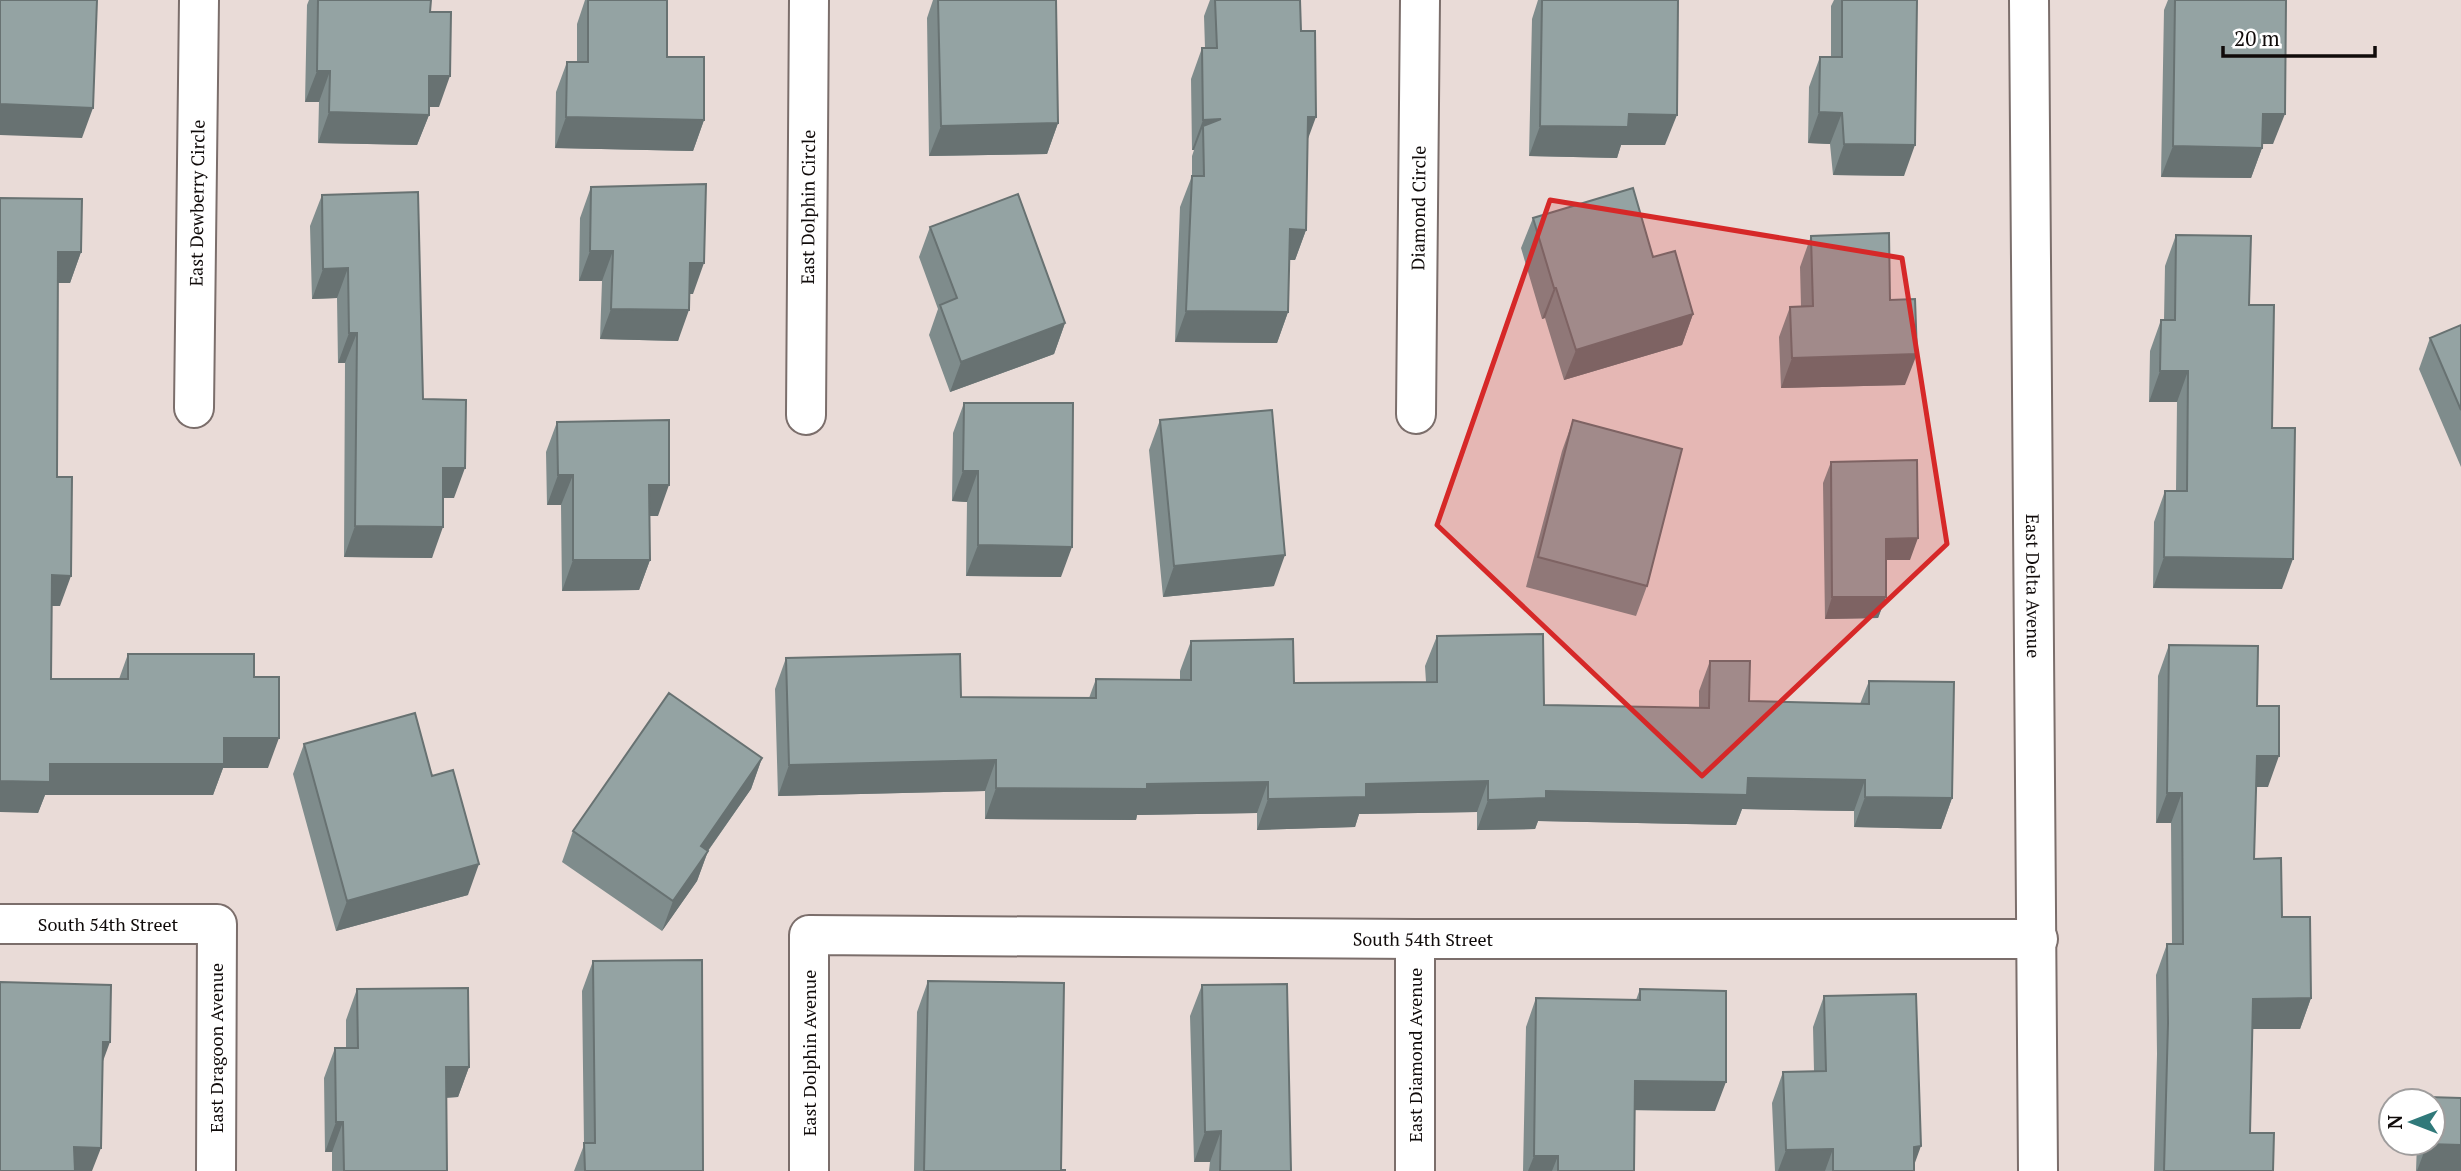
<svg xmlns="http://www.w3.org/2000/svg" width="2461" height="1171" viewBox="0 0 2461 1171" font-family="'PT Serif',serif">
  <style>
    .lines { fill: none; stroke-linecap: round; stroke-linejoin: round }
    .minor-casing { stroke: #7b6e6b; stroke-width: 42 }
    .minor { stroke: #fff; stroke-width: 38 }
    .wall { fill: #7f8c8c }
    .shaded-wall { fill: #687272 }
    .building { fill: #94a3a3; stroke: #687272; stroke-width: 2 }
    .marked { fill: #d62828; fill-opacity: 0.2; stroke: #d62828; stroke-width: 5; stroke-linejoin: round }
    .labels { text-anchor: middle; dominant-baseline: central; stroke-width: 5; stroke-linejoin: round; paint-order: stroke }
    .street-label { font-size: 18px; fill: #100b0a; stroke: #fff }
  </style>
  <rect width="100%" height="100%" fill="#e9dbd7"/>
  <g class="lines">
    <g class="minor-casing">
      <g id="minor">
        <path id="s1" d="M 2029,0 L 2038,1171"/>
        <path id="s2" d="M 194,408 L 199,0"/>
        <path id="s3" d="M 1416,414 L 1420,0"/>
        <path id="s4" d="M 806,415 L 809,0"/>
        <path id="s5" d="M 0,924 L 217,924 L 216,1171"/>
        <path id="s6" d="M 809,1171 L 809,935 L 1415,939 L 2038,939"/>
        <path d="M 1415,1171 L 1415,939"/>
      </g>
    </g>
    <use href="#minor" class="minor"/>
  </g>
  <path class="wall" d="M 309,0 L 431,0 L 430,12 L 439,107 L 429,107 L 429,115 L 417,145 L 318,143 L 319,102 L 305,102 L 307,5 Z
    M 585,0 L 667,0 L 667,57 L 704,120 L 693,151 L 555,148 L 556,92 L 567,62 L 577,62 L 577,24 Z
    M 933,0 L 1056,0 L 1058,123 L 1047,154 L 929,156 L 927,18 Z
    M 1210,0 L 1300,0 L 1301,31 L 1307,140 L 1306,230 L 1295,260 L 1289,260 L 1288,312 L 1277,343 L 1175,342 L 1180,207 L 1192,176 L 1192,156 L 1194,150 L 1192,150 L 1191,79 L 1202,48 L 1205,48 L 1204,16 Z
    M 1538,0 L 1678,0 L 1665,145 L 1621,145 L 1617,158 L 1529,156 L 1532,19 Z
    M 1834,0 L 1917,0 L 1904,176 L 1833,175 L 1830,144 L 1808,143 L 1809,87 L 1820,57 L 1831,57 L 1831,6 Z
    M 2168,0 L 2286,0 L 2273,144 L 2262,144 L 2262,148 L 2251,178 L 2161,177 L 2164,10 Z
    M 591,187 L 693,294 L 689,294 L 678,341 L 600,339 L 602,281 L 579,281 L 580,218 Z
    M 322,195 L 423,399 L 454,498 L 443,498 L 432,558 L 344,557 L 345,363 L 338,363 L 337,298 L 312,299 L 310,226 Z
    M 0,198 L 81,252 L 70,283 L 58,283 L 57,477 L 60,606 L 52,606 L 51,679 L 119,679 L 128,654 L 254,677 L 268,768 L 223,768 L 213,795 L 45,795 L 38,813 Z
    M 1533,218 L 1653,257 L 1693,314 L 1682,345 L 1564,380 L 1545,318 L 1542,319 L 1521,248 Z
    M 930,227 L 1065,323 L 1054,354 L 950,392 L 929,335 L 938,309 L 919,257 Z
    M 2176,235 L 2249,305 L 2272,428 L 2282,589 L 2153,588 L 2154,522 L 2165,491 L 2176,491 L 2177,402 L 2149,402 L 2150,351 L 2161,320 L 2164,320 L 2165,266 Z
    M 1811,236 L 1890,300 L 1905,385 L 1781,388 L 1779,337 L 1790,307 L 1801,306 L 1800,267 Z
    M 2461,325 L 2461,467 L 2419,369 L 2430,338 Z
    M 964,403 L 1061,577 L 966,576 L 967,502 L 952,501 L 953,433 Z
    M 1160,420 L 1274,586 L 1163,597 L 1149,450 Z
    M 1573,420 L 1647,586 L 1636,616 L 1526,587 L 1562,451 Z
    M 557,422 L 658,516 L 650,516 L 650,560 L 639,590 L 562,591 L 561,505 L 547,505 L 546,452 Z
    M 1831,462 L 1910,560 L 1886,560 L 1886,597 L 1878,618 L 1825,619 L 1823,483 Z
    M 1437,636 L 1544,705 L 1699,708 L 1699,691 L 1710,661 L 1749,701 L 1860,704 L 1869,681 L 1952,798 L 1941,829 L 1854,827 L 1854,811 L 1742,809 L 1736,825 L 1538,821 L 1535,829 L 1477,830 L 1477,812 L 1359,814 L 1355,827 L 1257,830 L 1257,813 L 1137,815 L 1136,820 L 985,819 L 985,791 L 778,796 L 775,689 L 786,658 L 961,697 L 1089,698 L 1096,679 L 1180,680 L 1180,671 L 1191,641 L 1294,683 L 1426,682 L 1425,666 Z
    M 2169,645 L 2257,706 L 2268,787 L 2256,787 L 2254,859 L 2282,917 L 2311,998 L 2300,1029 L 2253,1029 L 2250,1133 L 2273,1171 L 2154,1171 L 2157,1054 L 2156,975 L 2167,944 L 2172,944 L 2171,823 L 2156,823 L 2158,676 Z
    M 304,744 L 432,776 L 468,895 L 336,931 L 293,774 Z
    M 762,758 L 751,789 L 708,851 L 697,881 L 662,931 L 562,862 L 573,831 Z
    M 593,961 L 703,1171 L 574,1171 L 584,1145 L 582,991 Z
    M 928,981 L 1061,1170 L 1065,1171 L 914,1171 L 917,1012 Z
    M 1202,985 L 1291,1171 L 1209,1171 L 1210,1162 L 1194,1162 L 1190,1016 Z
    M 357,989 L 469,1067 L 458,1097 L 446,1098 L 447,1171 L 332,1171 L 332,1152 L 325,1152 L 324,1078 L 335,1048 L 346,1048 L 346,1020 Z
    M 1640,989 L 1715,1111 L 1634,1110 L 1634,1171 L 1523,1171 L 1526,1027 L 1536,998 L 1636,1000 Z
    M 1824,996 L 1914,1165 L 1914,1171 L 1775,1171 L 1772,1103 L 1783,1072 L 1814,1071 L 1813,1027 Z
    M 2428,1097 L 2461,1098 L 2461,1171 L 2416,1171 L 2417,1143 L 2433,1143 L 2433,1101 L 2427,1101 Z"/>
  <path class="shaded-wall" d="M 317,71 L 330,71 L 319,102 L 305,102 Z
    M 429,76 L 450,76 L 439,107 L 418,107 Z
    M 0,104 L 93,108 L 82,138 L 0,135 Z
    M 329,112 L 429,115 L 417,145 L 318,143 Z
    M 1819,112 L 1842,113 L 1830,144 L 1808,143 Z
    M 1629,114 L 1677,115 L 1665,145 L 1621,145 L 1617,158 L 1529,156 L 1540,126 Z
    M 2263,114 L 2285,114 L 2273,144 L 2251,144 Z
    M 566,117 L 704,120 L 693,151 L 555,148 Z
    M 1308,117 L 1316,117 L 1305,147 Z
    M 1221,119 L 1203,126 L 1194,150 L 1192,150 L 1203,120 Z
    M 1058,123 L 1047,154 L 929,156 L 941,126 Z
    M 1844,144 L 1915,145 L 1904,176 L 1833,175 Z
    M 2173,146 L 2262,148 L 2251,178 L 2161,177 Z
    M 1290,229 L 1306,230 L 1295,260 L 1279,260 Z
    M 590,251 L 613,251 L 602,281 L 579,281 Z
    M 58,252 L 81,252 L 70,283 L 47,283 Z
    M 690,263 L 704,263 L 693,294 L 678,294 Z
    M 348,268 L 337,298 L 312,299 L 323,269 Z
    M 1554,288 L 1556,288 L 1545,318 L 1542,319 Z
    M 611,309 L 689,310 L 678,341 L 600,339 Z
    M 1186,311 L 1288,312 L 1277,343 L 1175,342 Z
    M 1693,314 L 1682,345 L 1564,380 L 1576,350 Z
    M 1065,323 L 1054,354 L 950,392 L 961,362 Z
    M 349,333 L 357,333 L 345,363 L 338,363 Z
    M 1917,354 L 1905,385 L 1781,388 L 1792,358 Z
    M 2160,371 L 2188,371 L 2177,402 L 2149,402 Z
    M 443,468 L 465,468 L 454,498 L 432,498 Z
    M 963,471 L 978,471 L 967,502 L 952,501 Z
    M 558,475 L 573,475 L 561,505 L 547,505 Z
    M 649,485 L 669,485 L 658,516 L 638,516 Z
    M 355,526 L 443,527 L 432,558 L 344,557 Z
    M 1918,538 L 1910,560 L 1878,560 L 1886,539 Z
    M 978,545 L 1072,547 L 1061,577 L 966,576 Z
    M 1285,555 L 1274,586 L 1163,597 L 1174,566 Z
    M 2164,557 L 2293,559 L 2282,589 L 2153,588 Z
    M 573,560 L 650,560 L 639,590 L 562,591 Z
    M 52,575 L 71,576 L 60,606 L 41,606 Z
    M 1832,597 L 1886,597 L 1878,618 L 1825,619 Z
    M 224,738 L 279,738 L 268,768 L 223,768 L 213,795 L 45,795 L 38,813 L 0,812 L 0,781 L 50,764 Z
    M 2257,756 L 2279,756 L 2268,787 L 2246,787 Z
    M 762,758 L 751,789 L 702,859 L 708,851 L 697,881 L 662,931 L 673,901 L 701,846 Z
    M 996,760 L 985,791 L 778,796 L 789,765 Z
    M 1748,778 L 1865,780 L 1854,811 L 1742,809 L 1736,825 L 1538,821 L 1535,829 L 1477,830 L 1488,800 L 1546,791 Z
    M 1488,781 L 1477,812 L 1359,814 L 1355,827 L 1257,830 L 1268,799 L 1366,784 Z
    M 1268,782 L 1257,813 L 1137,815 L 1136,820 L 985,819 L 996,788 Z
    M 2167,793 L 2182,793 L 2171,823 L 2156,823 Z
    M 1865,797 L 1952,798 L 1941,829 L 1854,827 Z
    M 479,864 L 468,895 L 336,931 L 347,901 Z
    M 2311,998 L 2300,1029 L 2242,1029 L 2253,999 Z
    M 103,1042 L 110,1042 L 99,1072 Z
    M 446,1067 L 469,1067 L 458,1097 L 435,1098 Z
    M 1635,1081 L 1726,1082 L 1715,1111 L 1624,1110 Z
    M 336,1122 L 343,1122 L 332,1152 L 325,1152 Z
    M 1221,1131 L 1210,1162 L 1194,1162 L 1205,1132 Z
    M 2427,1144 L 2461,1145 L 2461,1171 L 2417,1171 Z
    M 1921,1146 L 1912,1171 L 1914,1147 Z
    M 74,1147 L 101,1148 L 92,1171 L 66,1171 Z
    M 1833,1149 L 1825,1171 L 1778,1171 L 1786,1150 Z
    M 1534,1156 L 1558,1156 L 1552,1171 L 1528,1171 Z"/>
  <path class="building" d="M 0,0 L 97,0 L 93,108 L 0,104 Z
    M 318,0 L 431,0 L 430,12 L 451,12 L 450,76 L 429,76 L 429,115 L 329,112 L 330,71 L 317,71 Z
    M 588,0 L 667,0 L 667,57 L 704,57 L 704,120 L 566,117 L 567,62 L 588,62 Z
    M 938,0 L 1056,0 L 1058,123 L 941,126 Z
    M 1215,0 L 1300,0 L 1301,31 L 1315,31 L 1316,117 L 1308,117 L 1306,230 L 1290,229 L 1288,312 L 1186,311 L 1192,176 L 1204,176 L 1203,126 L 1221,119 L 1203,120 L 1202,48 L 1217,48 Z
    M 1542,0 L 1678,0 L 1677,115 L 1629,114 L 1628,127 L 1540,126 Z
    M 1842,0 L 1917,0 L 1915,145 L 1844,144 L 1842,113 L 1819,112 L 1820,57 L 1842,57 Z
    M 2175,0 L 2286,0 L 2285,114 L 2263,114 L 2262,148 L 2173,146 Z
    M 706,184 L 704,263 L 690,263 L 689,310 L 611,309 L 613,251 L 590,251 L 591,187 Z
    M 1633,188 L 1653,257 L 1675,251 L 1693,314 L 1576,350 L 1556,288 L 1554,288 L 1533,218 Z
    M 418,192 L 423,399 L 466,400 L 465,468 L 443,468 L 443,527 L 355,526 L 357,333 L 349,333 L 348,268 L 323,269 L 322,195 Z
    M 1018,194 L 1065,323 L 961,362 L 940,305 L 957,298 L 930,227 Z
    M 0,198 L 82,199 L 81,252 L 58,252 L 57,477 L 72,477 L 71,576 L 52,575 L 51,679 L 128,679 L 128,654 L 254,654 L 254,677 L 279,677 L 279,738 L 224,738 L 224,764 L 50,764 L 50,782 L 0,781 Z
    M 1889,233 L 1890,300 L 1915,299 L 1917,354 L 1792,358 L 1790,307 L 1813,306 L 1811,236 Z
    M 2176,235 L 2251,236 L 2249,305 L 2274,305 L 2272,428 L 2295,428 L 2293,559 L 2164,557 L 2165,491 L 2187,491 L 2188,371 L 2160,371 L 2161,320 L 2175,320 Z
    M 2461,325 L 2461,410 L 2430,338 Z
    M 964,403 L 1073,403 L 1072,547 L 978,545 L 978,471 L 963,471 Z
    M 1272,410 L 1285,555 L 1174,566 L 1160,420 Z
    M 669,420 L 669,485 L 649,485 L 650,560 L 573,560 L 573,475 L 558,475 L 557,422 Z
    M 1573,420 L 1682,449 L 1647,586 L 1538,557 Z
    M 1917,460 L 1918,538 L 1886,539 L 1886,597 L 1832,597 L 1831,462 Z
    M 1543,634 L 1544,705 L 1709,708 L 1710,661 L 1750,661 L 1749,701 L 1869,704 L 1869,681 L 1954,682 L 1952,798 L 1865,797 L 1865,780 L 1748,778 L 1747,795 L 1546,791 L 1546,798 L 1488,800 L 1488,781 L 1366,784 L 1366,797 L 1268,799 L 1268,782 L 1147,784 L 1147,789 L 996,788 L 996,760 L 789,765 L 786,658 L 960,654 L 961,697 L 1096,698 L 1096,679 L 1191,680 L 1191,641 L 1293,639 L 1294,683 L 1437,682 L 1437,636 Z
    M 2169,645 L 2258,646 L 2257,706 L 2279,706 L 2279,756 L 2257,756 L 2254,859 L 2281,858 L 2282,917 L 2310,917 L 2311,998 L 2253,999 L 2250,1133 L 2274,1133 L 2273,1171 L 2164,1171 L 2168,1023 L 2167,944 L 2183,944 L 2182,793 L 2167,793 Z
    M 669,693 L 762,758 L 701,846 L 708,851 L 673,901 L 573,831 Z
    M 415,713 L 432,776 L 453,770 L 479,864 L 347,901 L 304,744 Z
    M 702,960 L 703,1171 L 585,1171 L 584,1143 L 595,1143 L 593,961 Z
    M 928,981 L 1064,983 L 1061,1170 L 1065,1170 L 1065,1171 L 924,1171 Z
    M 0,982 L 111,985 L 110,1042 L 103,1042 L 101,1148 L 74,1147 L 75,1171 L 0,1171 Z
    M 1287,984 L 1291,1171 L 1220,1171 L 1221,1131 L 1205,1132 L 1202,985 Z
    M 468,988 L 469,1067 L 446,1067 L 447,1171 L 344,1171 L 343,1122 L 336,1122 L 335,1048 L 358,1048 L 357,989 Z
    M 1640,989 L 1726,991 L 1726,1082 L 1635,1081 L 1634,1171 L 1558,1171 L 1558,1156 L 1534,1156 L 1536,998 L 1640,1000 Z
    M 1916,994 L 1921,1146 L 1914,1147 L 1914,1171 L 1833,1171 L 1833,1149 L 1786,1150 L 1783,1072 L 1826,1071 L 1824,996 Z
    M 2428,1097 L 2461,1098 L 2461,1145 L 2427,1144 L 2427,1143 L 2433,1143 L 2433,1101 L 2428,1101 Z"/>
  <path class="marked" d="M 1550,200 L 1902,258 L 1947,544 L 1702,776 L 1437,525 Z"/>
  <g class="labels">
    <g class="street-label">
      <text stroke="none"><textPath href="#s2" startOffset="205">East Dewberry Circle</textPath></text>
      <text stroke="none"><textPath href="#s4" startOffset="208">East Dolphin Circle</textPath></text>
      <text stroke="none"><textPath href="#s3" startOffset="206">Diamond Circle</textPath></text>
      <text stroke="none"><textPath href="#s1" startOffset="586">East Delta Avenue</textPath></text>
      <text stroke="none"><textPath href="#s5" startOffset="108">South 54th Street</textPath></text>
      <text stroke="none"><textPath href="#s6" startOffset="850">South 54th Street</textPath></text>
      <text transform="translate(216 1048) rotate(-90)">East Dragoon Avenue</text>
      <text transform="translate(809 1053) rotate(-90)">East Dolphin Avenue</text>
      <text transform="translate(1415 1055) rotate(-90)">East Diamond Avenue</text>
    </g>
  </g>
  <g transform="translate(2412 1122) rotate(270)"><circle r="33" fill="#ffffff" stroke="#9f9d9d" stroke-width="2"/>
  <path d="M0-5L12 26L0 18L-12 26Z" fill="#30797a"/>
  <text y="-10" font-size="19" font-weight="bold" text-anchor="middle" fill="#100b0a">N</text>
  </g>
  <path d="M2223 46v10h152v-10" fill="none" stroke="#100b0a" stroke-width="3.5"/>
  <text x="2234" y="46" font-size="21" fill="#100b0a" stroke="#ffffff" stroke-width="5" paint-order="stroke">20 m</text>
</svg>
